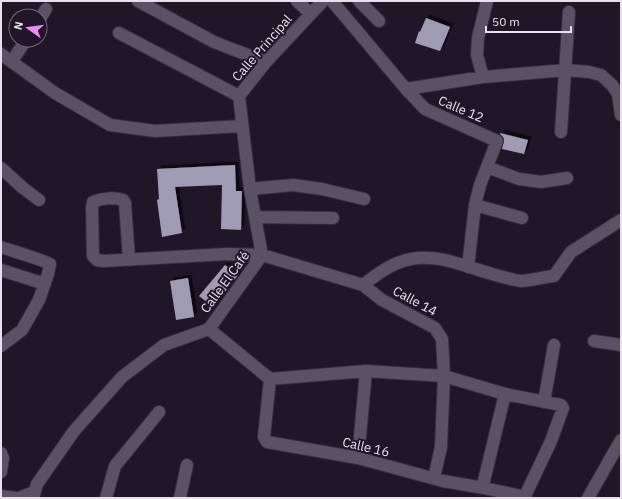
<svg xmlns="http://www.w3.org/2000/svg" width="622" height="499" viewBox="0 0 622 499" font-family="'IBM Plex Sans',sans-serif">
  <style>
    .building { fill: #a09bb5; filter: url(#shadow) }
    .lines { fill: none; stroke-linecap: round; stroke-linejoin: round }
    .minor-casing { stroke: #372f3c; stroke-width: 14 }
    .minor { stroke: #5c5064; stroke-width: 12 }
    .labels { text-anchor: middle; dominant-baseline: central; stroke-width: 4; stroke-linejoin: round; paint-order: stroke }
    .street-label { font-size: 13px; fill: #e8e1ed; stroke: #211628 }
  </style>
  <defs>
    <filter id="shadow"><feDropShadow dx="3.5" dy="-3.5" stdDeviation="0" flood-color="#0009"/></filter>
  </defs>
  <rect width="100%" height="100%" fill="#211628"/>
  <path class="building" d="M 426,18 L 450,27 L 440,51 L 415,43 L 419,31 L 420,32 Z
    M 500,133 L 528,140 L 524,154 L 502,149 L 504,140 L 503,137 L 500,134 Z
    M 235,165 L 236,191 L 242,191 L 241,230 L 221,229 L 222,185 L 175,187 L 182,233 L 162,237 L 157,200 L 159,199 L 157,169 Z
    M 225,265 L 238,275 L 213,307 L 199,296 Z
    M 188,278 L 194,317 L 176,320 L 170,281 Z"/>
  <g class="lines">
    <g class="minor-casing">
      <path id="minor" d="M 138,1 L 214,42 L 266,62
        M 297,1 L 311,14
        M 332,1 L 406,89 L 425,109 L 497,141 L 480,185 L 475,205 L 468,267
        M 359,1 L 379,21
        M 40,19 L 46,9
        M 119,33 L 239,96
        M 1,54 L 55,93 L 110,125 L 155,131 L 242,126
        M 12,61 L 26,40
        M 483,77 L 477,55 L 478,38 L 487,1
        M 406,89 L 483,77 L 566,70 L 589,72 L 601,75 L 612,85 L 618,94 L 621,115
        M 239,96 L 266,62 L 323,1
        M 561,132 L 569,12
        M 487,167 L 519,179 L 541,182 L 567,178
        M 1,168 L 23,188 L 39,200
        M 250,189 L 293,185 L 322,189 L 364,199
        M 475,205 L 522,218
        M 255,217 L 333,218
        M 1,247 C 9,250 47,261 50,264 L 48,274 L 39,300 L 22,330 L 1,346
        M 129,259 L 125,203 L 123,200 C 114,197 102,198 93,202 L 92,208 L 93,256 L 97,260 L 103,261 L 227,254 L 262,255 L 363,285 L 382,300 L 435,328 L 442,339 L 444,376 L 441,447 L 434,478
        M 1,270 L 45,284
        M 363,285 C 377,274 393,262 411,259 C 434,254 460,264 482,271 C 492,274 511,280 521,281 C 531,281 543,277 554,276 L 571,252 L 621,220
        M 209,329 L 270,379 L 366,371 L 444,376 L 505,394 L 561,405 L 563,408 L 551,441 L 526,494 L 521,496 L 484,488 L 443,481 L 358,458 L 267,442 L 264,437 L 270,379
        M 594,341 L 621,345
        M 544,402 L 554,345
        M 1,453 L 3,458 L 1,472
        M 358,458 L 366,371
        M 484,481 L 505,394
        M 1,496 L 16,498
        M 19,498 L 34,492
        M 33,498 L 37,484 L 74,431 L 122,377 L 164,345 L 209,329 L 262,255 L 250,189 L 239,96
        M 106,498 L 115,466 L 159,412
        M 180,498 L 187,465
        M 588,498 L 621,440"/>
    </g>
    <use href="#minor" class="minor"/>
  </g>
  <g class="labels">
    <g class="street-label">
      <text transform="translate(262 48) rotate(-49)">Calle Principal</text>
      <text transform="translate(461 109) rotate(23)">Calle 12</text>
      <text transform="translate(225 282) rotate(-54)">Calle El Café</text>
      <text transform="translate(415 301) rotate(28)">Calle 14</text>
      <text transform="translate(366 447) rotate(13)">Calle 16</text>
    </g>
  </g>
  <rect width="622" height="499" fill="none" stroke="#e8e1ed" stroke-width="4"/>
  <g transform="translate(28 28) rotate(284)"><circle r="19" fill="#211628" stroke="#716777"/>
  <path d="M0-3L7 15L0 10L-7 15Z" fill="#ed8cf9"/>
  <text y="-6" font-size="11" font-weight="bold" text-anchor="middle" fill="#e8e1ed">N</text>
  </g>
  <path d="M486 26v6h85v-6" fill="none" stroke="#e8e1ed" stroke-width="2"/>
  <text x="492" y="26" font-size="12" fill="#e8e1ed" stroke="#211628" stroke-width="3" paint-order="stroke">50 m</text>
</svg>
